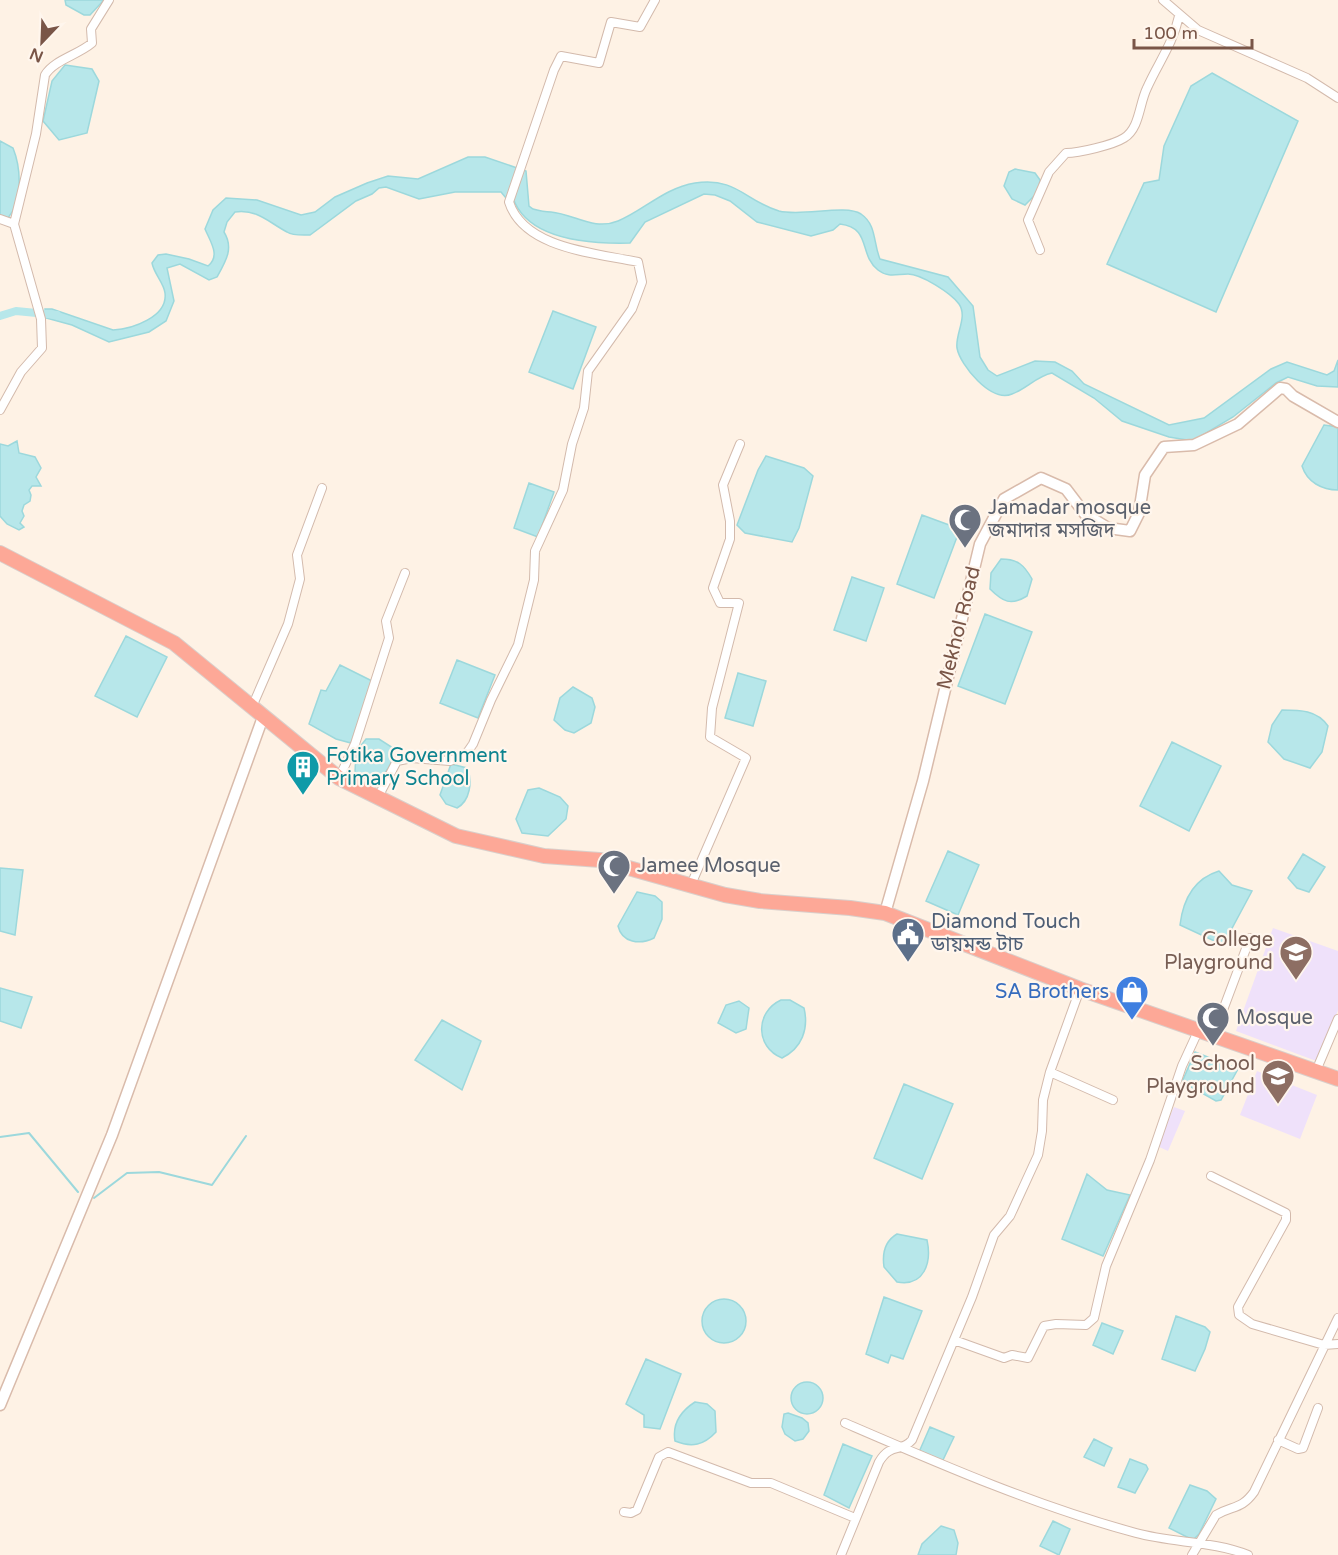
<svg xmlns="http://www.w3.org/2000/svg" width="1338" height="1555" viewBox="0 0 1338 1555" font-family="'Varela Round','Noto Sans Bengali',sans-serif">
  <style>
    .education { fill: #efe1fa }
    .water { fill: #b7e7ea; stroke: #9cd8dc; stroke-width: 1.5 }
    .lines { fill: none; stroke-linecap: round; stroke-linejoin: round }
    .stream { stroke: #9cd8dc; stroke-width: 2 }
    .canal { stroke: #b7e7ea; stroke-width: 8 }
    .street-casing { stroke: #d3baac; stroke-width: 10 }
    .secondary-casing { stroke: #d9bbab; stroke-width: 13 }
    .highway-casing { stroke: #d9cfcb; stroke-width: 16 }
    .street { stroke: #fff; stroke-width: 8 }
    .secondary { stroke: #fff; stroke-width: 10 }
    .highway { stroke: #fda897; stroke-width: 14 }
    .labels { text-anchor: middle; dominant-baseline: central; stroke-width: 4.5; stroke-linejoin: round; paint-order: stroke }
    .worship-label { font-size: 20px; fill: #5b616d; stroke: #fff6ed; text-anchor: start }
    .street-label { font-size: 20px; fill: #795547; stroke: #fff6ed }
    .culture-label { font-size: 20px; fill: #0d838f; stroke: #fff6ed; text-anchor: start }
    .service-label { font-size: 20px; fill: #4e5e75; stroke: #fff6ed; text-anchor: start }
    .education-label { font-size: 20px; fill: #785e54; stroke: #fff6ed; text-anchor: end }
    .shop-label { font-size: 20px; fill: #366cbe; stroke: #fff6ed; text-anchor: end }
  </style>
  <rect width="100%" height="100%" fill="#fef2e5"/>
  <path class="education" d="M 1273,928 L 1338,951 L 1338,1010 L 1319,1062 L 1236,1031 Z
    M 1257,1071 L 1317,1095 L 1300,1139 L 1240,1115 Z
    M 1174,1107 L 1185,1111 L 1168,1151 L 1157,1146 Z"/>
  <path class="water" d="M 65,0 L 103,0 L 103,1 L 90,15 L 84,15 L 66,5 Z
    M 65,65 L 92,69 L 99,81 L 87,133 L 59,140 L 43,121 L 52,81 Z
    M 1212,73 L 1298,121 L 1216,312 L 1107,264 L 1144,183 L 1159,180 L 1164,146 L 1191,86 Z
    M 0,141 L 13,148 C 21,168 23,200 8,218 L 0,216 Z
    M 468,157 L 485,157 L 526,171 L 529,206 L 533,209 C 540,211 544,212 551,212 C 574,214 594,231 618,221 C 643,211 664,188 695,183 C 737,177 745,201 779,211 C 802,217 845,204 861,214 C 877,225 873,243 880,259 L 948,277 L 973,306 L 980,357 L 988,370 L 997,376 L 1035,361 L 1055,362 L 1072,371 L 1084,384 L 1169,425 L 1204,418 L 1271,369 L 1287,362 L 1327,375 L 1334,371 L 1338,360 L 1338,387 L 1317,386 L 1288,377 L 1276,383 L 1233,417 L 1193,441 L 1169,437 L 1122,421 L 1094,398 L 1052,373 C 1037,376 1026,389 1012,394 C 991,403 960,365 957,348 C 955,334 968,317 959,304 C 951,293 921,274 908,274 C 897,274 888,278 878,270 C 858,254 872,228 840,224 L 833,230 L 811,236 L 757,222 L 730,201 L 715,195 L 704,194 L 645,222 L 630,243 C 591,244 528,241 513,198 L 506,198 L 501,192 L 455,192 L 419,199 L 386,187 L 379,188 L 372,194 L 356,201 L 310,235 C 303,235 293,236 287,232 C 268,222 258,209 235,212 L 227,222 L 224,232 C 234,248 226,261 217,277 L 209,280 L 180,264 L 167,268 L 174,301 L 166,321 L 149,332 L 109,342 L 72,325 L 46,318 L 45,309 L 52,309 L 113,330 C 132,329 168,317 165,293 C 164,283 154,274 152,263 L 158,255 L 166,254 L 189,259 L 208,266 C 221,256 210,241 205,229 L 213,210 L 226,198 L 257,200 L 301,215 L 315,212 L 335,197 L 367,183 L 388,176 L 418,179 Z
    M 1015,169 L 1035,173 L 1040,180 L 1038,192 L 1025,205 L 1012,199 L 1004,186 L 1009,172 Z
    M 553,311 L 596,327 L 573,389 L 529,372 Z
    M 1324,425 L 1338,427 L 1338,490 C 1322,490 1307,482 1302,466 Z
    M 17,441 L 19,453 L 35,457 L 41,468 L 36,477 L 41,486 L 32,486 L 29,490 L 31,495 L 30,501 L 24,505 L 22,511 L 24,516 L 20,523 L 24,527 L 19,530 L 7,524 L 0,516 L 0,444 L 8,446 Z
    M 766,456 L 804,468 L 813,476 L 799,528 L 792,542 L 745,533 L 737,525 L 758,470 Z
    M 529,483 L 554,492 L 538,537 L 514,528 Z
    M 922,515 L 960,529 L 934,598 L 897,584 Z
    M 1001,559 C 1018,559 1024,565 1032,579 L 1027,596 C 1011,606 1003,602 990,589 L 991,573 Z
    M 852,577 L 884,588 L 866,641 L 834,630 Z
    M 985,614 L 1032,632 L 1005,704 L 958,686 Z
    M 126,636 L 167,657 L 137,717 L 95,696 Z
    M 457,660 L 495,675 L 478,718 L 440,703 Z
    M 340,665 L 372,681 L 351,743 L 336,739 L 309,724 L 321,690 L 326,691 Z
    M 738,673 L 766,681 L 753,726 L 725,718 Z
    M 573,687 L 592,698 L 595,707 L 591,723 L 574,733 L 565,730 L 554,720 L 560,698 Z
    M 1282,710 C 1300,710 1317,710 1328,726 L 1322,752 L 1310,768 L 1284,759 L 1268,742 L 1272,725 Z
    M 366,739 L 379,739 L 393,748 C 395,761 387,772 377,781 L 361,777 L 355,772 L 356,752 Z
    M 1172,742 L 1221,766 L 1189,831 L 1140,806 Z
    M 451,764 L 467,768 C 473,781 470,801 457,808 L 446,804 L 440,795 Z
    M 539,788 L 560,797 L 568,806 L 566,819 L 548,836 L 522,833 L 516,819 L 528,790 Z
    M 948,851 L 979,865 L 958,915 L 926,901 Z
    M 1303,854 L 1325,867 L 1309,892 L 1297,888 L 1288,878 Z
    M 0,868 L 23,870 L 15,935 L 0,931 Z
    M 1219,871 L 1232,885 L 1252,891 L 1223,945 L 1180,925 C 1183,900 1193,879 1219,871 Z
    M 637,892 L 655,896 L 662,902 L 662,919 L 654,938 C 640,945 622,943 618,926 Z
    M 0,988 L 32,997 L 21,1028 L 0,1021 Z
    M 781,1000 L 790,1000 L 804,1008 C 809,1029 802,1048 782,1058 C 755,1047 755,1012 781,1000 Z
    M 739,1001 L 749,1008 L 746,1029 L 736,1033 L 718,1023 L 726,1005 Z
    M 442,1020 L 481,1041 L 462,1090 L 415,1060 Z
    M 1195,1052 L 1238,1069 L 1221,1100 L 1216,1101 L 1182,1082 Z
    M 904,1084 L 953,1104 L 922,1179 L 874,1158 Z
    M 1087,1174 L 1107,1190 L 1130,1195 L 1103,1256 L 1062,1239 Z
    M 897,1234 L 927,1240 C 932,1263 924,1287 897,1282 L 884,1267 C 882,1253 885,1241 897,1234 Z
    M 884,1297 L 922,1311 L 903,1359 L 891,1355 L 888,1363 L 866,1354 Z
    M702 1321a22 22 0 1 1 44 0a22 22 0 1 1-44 0Z
    M 1176,1316 L 1205,1327 L 1210,1332 L 1205,1349 L 1195,1371 L 1162,1359 Z
    M 1102,1323 L 1123,1331 L 1113,1354 L 1093,1345 Z
    M 646,1359 L 681,1374 L 660,1429 L 644,1427 L 644,1415 L 626,1404 Z
    M791 1398a16 16 0 1 1 32 0a16 16 0 1 1-32 0Z
    M 695,1402 L 707,1404 L 715,1411 L 716,1432 C 704,1445 692,1448 675,1441 C 672,1424 681,1411 695,1402 Z
    M 788,1413 L 802,1418 L 808,1423 L 809,1431 L 803,1439 L 795,1441 L 785,1434 L 782,1427 L 784,1414 Z
    M 930,1427 L 954,1437 L 942,1462 L 919,1452 Z
    M 1094,1439 L 1112,1448 L 1104,1466 L 1084,1457 Z
    M 843,1444 L 872,1456 L 849,1508 L 824,1495 Z
    M 1130,1459 L 1146,1465 L 1148,1469 L 1135,1493 L 1118,1487 Z
    M 1190,1485 L 1207,1491 L 1216,1499 L 1199,1534 L 1193,1540 L 1169,1528 Z
    M 1053,1521 L 1070,1529 L 1059,1555 L 1040,1546 Z
    M 941,1526 L 954,1530 L 958,1543 L 956,1555 L 918,1555 L 922,1544 Z"/>
  <g class="lines">
    <path class="stream" d="M 0,1137 L 29,1133 L 78,1192
      M 94,1198 L 127,1173 L 159,1172 L 212,1185 L 246,1136"/>
    <path class="canal" d="M 0,316 L 16,311 L 57,315"/>
    <g class="street-casing">
      <path id="street" d="M 1163,0 L 1198,30 L 1307,78 L 1338,98
        M 0,219 L 14,224 L 41,319 L 42,348 L 21,372 L 0,410
        M 14,224 L 36,134 L 45,75 C 54,60 78,55 92,43 L 91,29 L 109,0
        M 1040,250 L 1028,220 L 1049,172 L 1066,153 C 1079,153 1113,145 1124,138 C 1140,128 1139,104 1147,88 C 1158,63 1173,44 1179,16
        M 252,707 L 288,624 L 300,579 L 297,555 L 322,488
        M 339,778 L 355,744 L 389,638 L 386,621 L 405,573
        M 377,799 L 397,761 L 412,758 L 450,761 L 466,754 L 473,744 L 491,700 L 518,645 L 534,580 L 535,551 L 563,490 L 572,444 L 584,408 L 588,371 L 632,309 L 642,282 L 638,262 C 596,253 524,249 509,202 L 554,70 L 561,56 L 599,63 L 611,22 L 640,27 L 655,0
        M 690,887 L 746,758 L 710,737 L 712,708 L 739,603 L 720,603 L 713,588 L 730,539 L 730,521 L 723,485 L 740,444
        M 1214,1034 L 1250,938
        M 1316,1071 L 1338,1019
        M 1050,1072 L 1113,1100
        M 1211,1176 L 1286,1213 L 1286,1220 L 1238,1307 L 1239,1315 L 1252,1324 L 1324,1345 L 1338,1344
        M 954,1340 L 1004,1358 L 1012,1355 L 1028,1358 L 1044,1326 L 1056,1324 L 1086,1325 L 1094,1318 L 1106,1266 L 1150,1160 L 1182,1066 L 1199,1029
        M 845,1423 C 940,1464 1036,1506 1136,1533 C 1173,1543 1213,1541 1248,1555
        M 1278,1440 L 1298,1449 L 1303,1448 L 1318,1408
        M 624,1512 L 631,1513 L 637,1510 L 659,1457 L 668,1452 L 751,1483 L 771,1483 L 855,1518
        M 841,1555 L 879,1462 C 891,1442 901,1453 912,1440 L 972,1297 L 994,1235 L 1010,1216 L 1038,1155 L 1042,1131 L 1043,1100 L 1050,1072 L 1080,989
        M 1192,1555 L 1216,1515 C 1233,1505 1241,1510 1254,1492 L 1338,1318"/>
    </g>
    <g class="secondary-casing">
      <path id="secondary" d="M 885,913 L 923,781 L 980,544 L 1004,499 L 1041,478 L 1066,489 L 1085,514 L 1108,528 L 1130,531 L 1139,513 L 1145,475 L 1164,447 L 1194,445 L 1238,424 L 1280,388 L 1286,389 L 1293,396 L 1338,422
        M 0,1405 L 112,1135 L 263,717"/>
    </g>
    <g class="highway-casing">
      <path id="highway" d="M 0,553 L 174,643 L 339,778 L 456,836 L 544,856 L 600,860 L 725,895 L 760,901 L 850,908 L 885,913 L 1080,989 L 1338,1079"/>
    </g>
    <use href="#street" class="street"/>
    <use href="#secondary" class="secondary"/>
    <use href="#highway" class="highway"/>
  </g>
  <defs>
    <g id="mosque-pin" transform="scale(1.725)"><path d="M0 17L-7.5 6A9.5 9.5 0 1 1 7.5 6Z" fill="#6b7280" stroke="#fff6ed"/><path d="M3.5-4.9A6 6 0 1 0 3.5 4.9A5 5 0 1 1 3.5-4.9Z" fill="#fff"/></g>
    <g id="building-pin" transform="scale(1.725)"><path d="M0 17L-7.5 6A9.5 9.5 0 1 1 7.5 6Z" fill="#0f9aa8" stroke="#fff6ed"/><path d="M-4-6H4V6H1V3H-1V6H-4ZM-2.5-4.3h1.7v1.8h-1.7ZM.8-4.3h1.7v1.8H.8ZM-2.5-1h1.7V.8h-1.7ZM.8-1h1.7V.8H.8Z" fill="#fff"/></g>
    <g id="civic-pin" transform="scale(1.725)"><path d="M0 17L-7.5 6A9.5 9.5 0 1 1 7.5 6Z" fill="#5c6f8a" stroke="#fff6ed"/><path d="M-.6-6.5H3V-4.5H.6V-3L4-1V1h2V6H-6V1h2V-1L-.6-3ZM-1.2 2.5V6h2.4V2.5Z" fill="#fff"/></g>
    <g id="university-pin" transform="scale(1.725)"><path d="M0 17L-7.5 6A9.5 9.5 0 1 1 7.5 6Z" fill="#8d6e63" stroke="#fff6ed"/><path d="M0-5L7-2L0 1L-7-2ZM-4 1L0 2.5L4 1V4Q0 6-4 4Z" fill="#fff"/></g>
    <g id="shop-pin" transform="scale(1.725)"><path d="M0 17L-7.5 6A9.5 9.5 0 1 1 7.5 6Z" fill="#3f7fe0" stroke="#fff6ed"/><path d="M-5-2.5h2.3a2.7 3.5 0 0 1 5.4 0H5L5.5 6h-11ZM-1.5-2.5h3a1.5 2.3 0 0 0-3 0Z" fill="#fff"/></g>
    <g id="school-pin" transform="scale(1.725)"><path d="M0 17L-7.5 6A9.5 9.5 0 1 1 7.5 6Z" fill="#8d6e63" stroke="#fff6ed"/><path d="M0-5L7-2L0 1L-7-2ZM-4 1L0 2.5L4 1V4Q0 6-4 4Z" fill="#fff"/></g>
  </defs>
  <g fill-rule="evenodd">
    <use href="#mosque-pin" x="965" y="520"/>
    <use href="#building-pin" x="303" y="767"/>
    <use href="#mosque-pin" x="614" y="866"/>
    <use href="#civic-pin" x="908" y="934"/>
    <use href="#university-pin" x="1296" y="952"/>
    <use href="#shop-pin" x="1132" y="992"/>
    <use href="#mosque-pin" x="1213" y="1018"/>
    <use href="#school-pin" x="1278" y="1076"/>
  </g>
  <g class="labels">
    <g class="worship-label">
      <text x="988" y="508">Jamadar mosque<tspan x="988" dy="23">জমাদার মসজিদ</tspan></text>
      <text x="637" y="866">Jamee Mosque</text>
      <text x="1236" y="1018">Mosque</text>
    </g>
    <g class="street-label">
      <text transform="translate(959 628) rotate(-76)">Mekhol Road</text>
    </g>
    <g class="culture-label">
      <text x="326" y="756">Fotika Government<tspan x="326" dy="23">Primary School</tspan></text>
    </g>
    <g class="service-label">
      <text x="931" y="922">Diamond Touch<tspan x="931" dy="23">ডায়মন্ড টাচ</tspan></text>
    </g>
    <g class="education-label">
      <text x="1273" y="940">College<tspan x="1273" dy="23">Playground</tspan></text>
      <text x="1255" y="1064">School<tspan x="1255" dy="23">Playground</tspan></text>
    </g>
    <g class="shop-label">
      <text x="1109" y="992">SA Brothers</text>
    </g>
  </g>
  <g transform="translate(42 42) rotate(203)" stroke="#fff6ed" stroke-width="4.5" paint-order="stroke">
  <path d="M0-4.5L10 22L0 15L-10 22Z" fill="#795547"/>
  <text y="-9" font-size="16" font-weight="bold" text-anchor="middle" fill="#795547">N</text>
  </g>
  <path d="M1134 39v9h118v-9" fill="none" stroke="#795547" stroke-width="3"/>
  <text x="1143" y="39" font-size="18" fill="#795547" stroke="#fff6ed" stroke-width="4.5" paint-order="stroke">100 m</text>
</svg>
